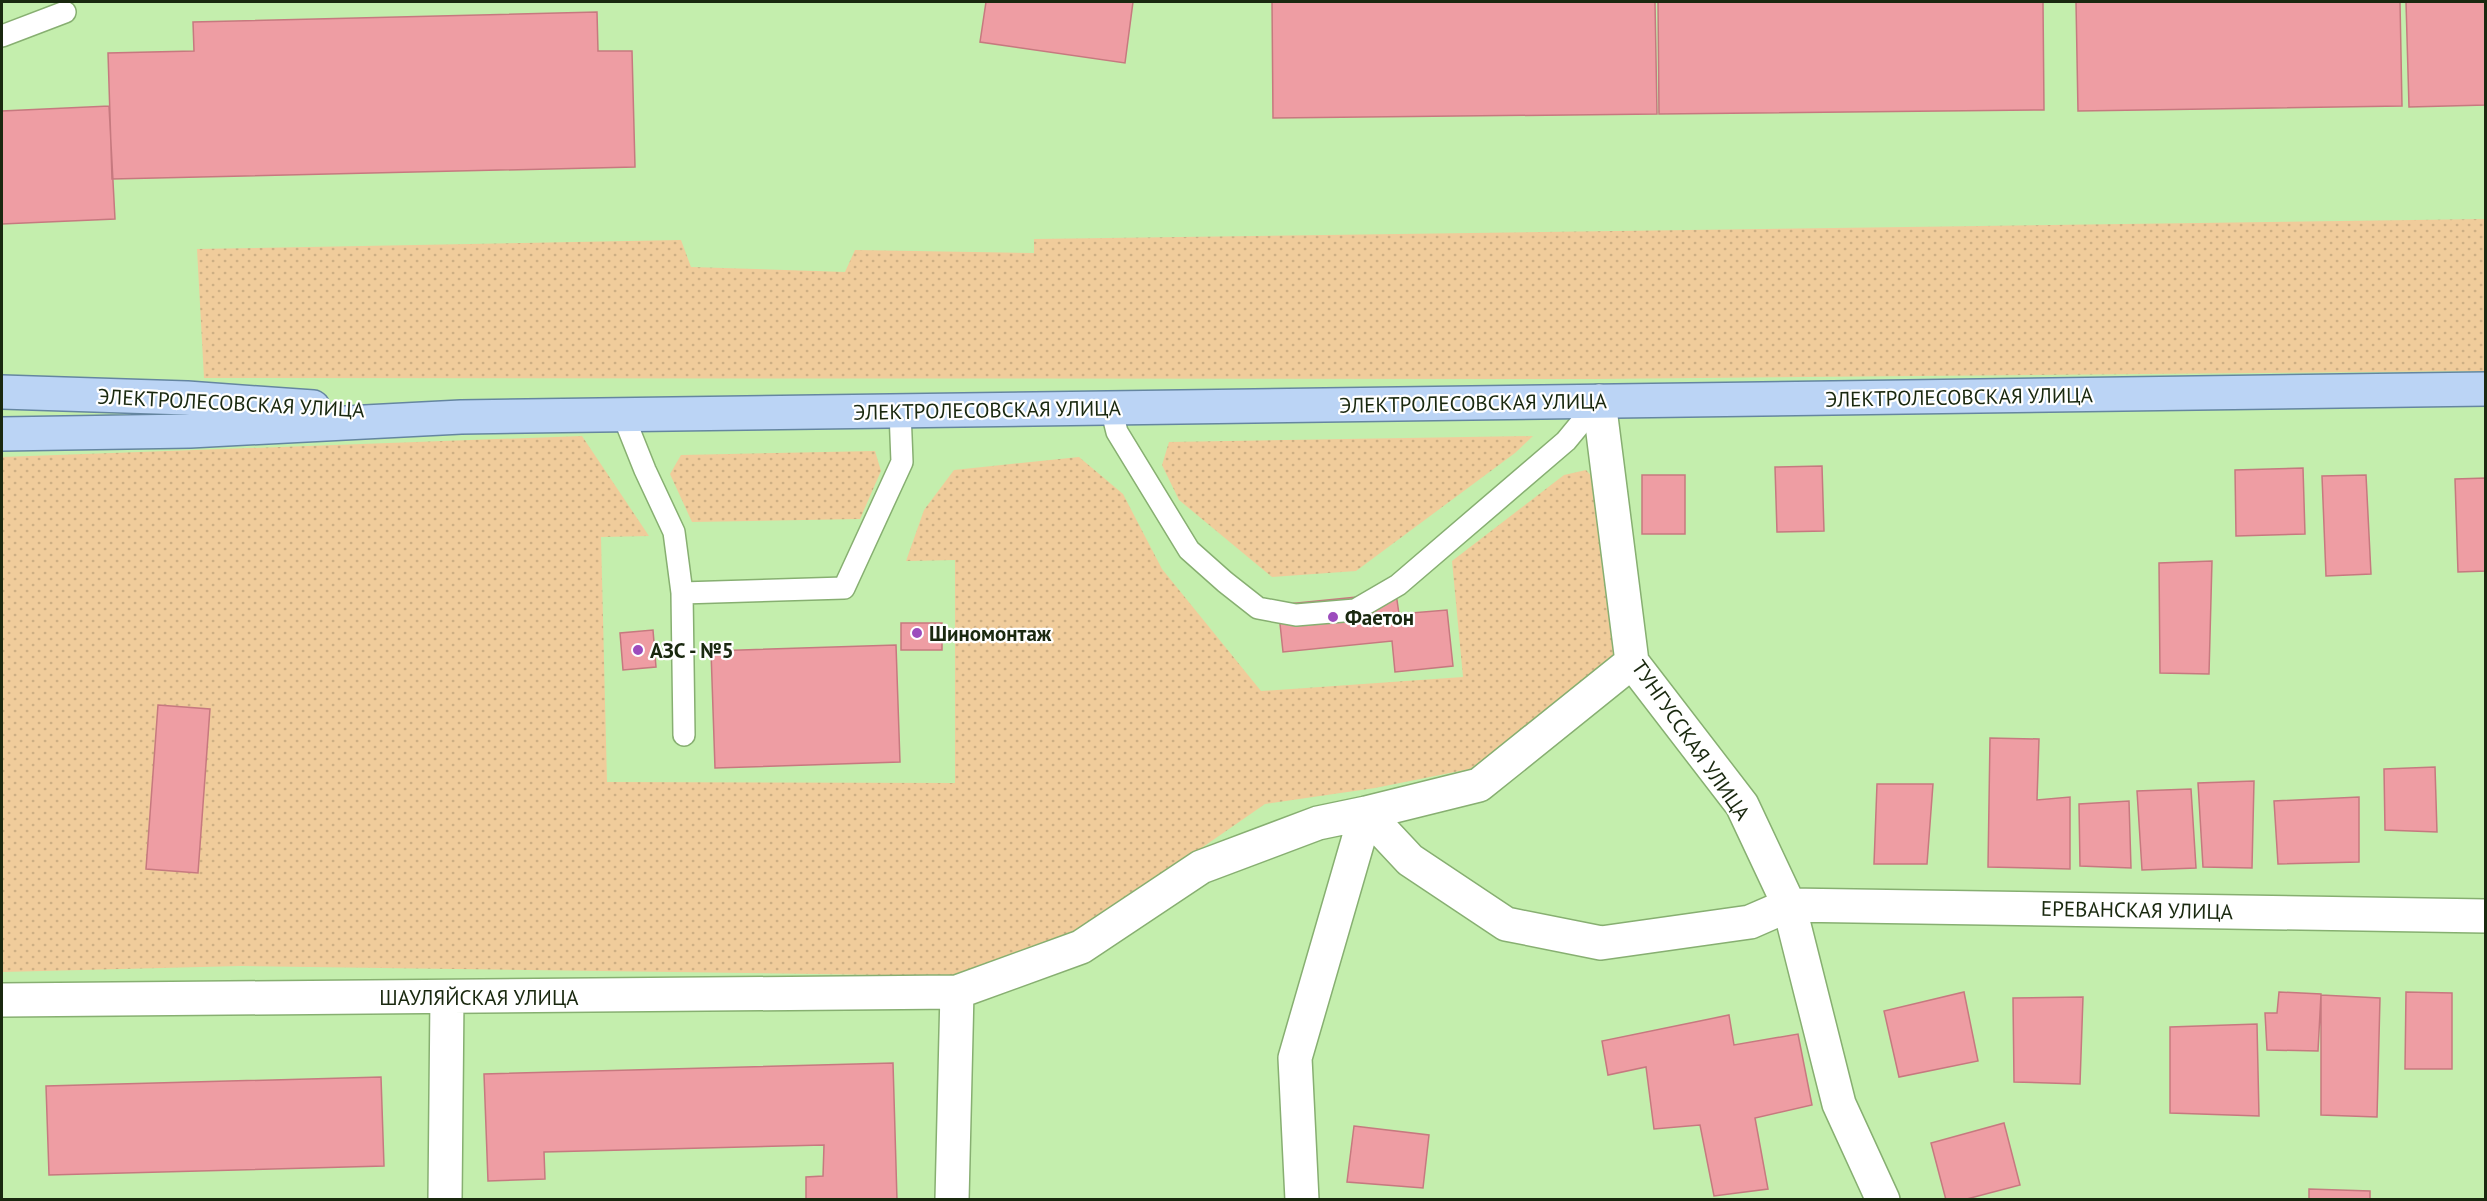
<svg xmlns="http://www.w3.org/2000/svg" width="2487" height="1201" viewBox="0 0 2487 1201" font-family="'PT Sans',sans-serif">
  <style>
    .grass { fill: url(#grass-dots) }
    .building { fill: #ee9da3; stroke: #c6797f; stroke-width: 1.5 }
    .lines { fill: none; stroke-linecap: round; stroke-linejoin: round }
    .lane-casing { stroke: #87af71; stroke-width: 24 }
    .street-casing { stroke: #87af71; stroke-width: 36 }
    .primary-casing { stroke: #6586a0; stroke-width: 36 }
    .lane { stroke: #fff; stroke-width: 21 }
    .street { stroke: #fff; stroke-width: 33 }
    .primary { stroke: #bbd4f5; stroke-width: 33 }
    .poi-dot { fill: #9c4cbd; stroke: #fff; stroke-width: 2 }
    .labels { text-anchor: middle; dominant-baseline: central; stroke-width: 4.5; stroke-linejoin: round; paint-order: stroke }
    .street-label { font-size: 21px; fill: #19280f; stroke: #fff }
    .poi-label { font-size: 21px; font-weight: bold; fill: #19280f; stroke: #fff; text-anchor: start }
  </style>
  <defs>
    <pattern id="grass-dots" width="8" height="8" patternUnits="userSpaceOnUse" patternTransform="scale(1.5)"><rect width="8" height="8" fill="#f0cc9b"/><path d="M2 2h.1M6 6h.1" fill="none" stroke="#cdaf84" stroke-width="1.8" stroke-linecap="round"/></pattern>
  </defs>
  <rect width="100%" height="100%" fill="#c4eead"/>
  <path class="grass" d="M 2485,219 L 2485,371 L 1595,379 L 204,378 L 197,249 L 681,240 L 691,267 L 845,272 L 855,250 L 1034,253 L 1034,239 Z
    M 582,436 L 649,536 L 601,537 L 607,782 L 955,783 L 955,560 L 906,561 L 924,510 L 954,470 L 1079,457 L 1123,494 L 1162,569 L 1261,691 L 1463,677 L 1452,561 L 1564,475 L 1586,470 L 1597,482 L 1615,661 L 1470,769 L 1375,788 L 1265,804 L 1073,937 L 954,976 L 241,966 L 2,972 L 2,457 Z
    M 1533,436 L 1515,453 L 1356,571 L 1272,577 L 1179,500 L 1162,465 L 1169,442 Z
    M 875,451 L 881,471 L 860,519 L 692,522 L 670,474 L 681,455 Z"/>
  <path class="building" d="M 986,2 L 1133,2 L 1125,63 L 980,42 Z
    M 1272,2 L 1655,2 L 1657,114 L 1273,118 Z
    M 1658,2 L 2043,2 L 2044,110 L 1659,114 Z
    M 2076,2 L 2400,2 L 2402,106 L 2078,111 Z
    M 2406,2 L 2486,2 L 2486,105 L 2409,107 Z
    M 597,12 L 598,51 L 632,51 L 635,167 L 112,179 L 108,53 L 194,51 L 193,22 Z
    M 109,106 L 115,219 L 2,224 L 2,111 Z
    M 1822,466 L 1824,531 L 1777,532 L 1775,467 Z
    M 2303,468 L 2305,534 L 2236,536 L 2235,470 Z
    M 1642,475 L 1685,475 L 1685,534 L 1642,534 Z
    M 2366,475 L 2371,574 L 2326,576 L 2322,476 Z
    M 2486,478 L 2486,571 L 2458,572 L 2455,479 Z
    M 2212,561 L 2209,674 L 2160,673 L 2159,563 Z
    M 1396,593 L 1399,614 L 1447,610 L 1453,666 L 1395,672 L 1392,641 L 1283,652 L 1278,605 Z
    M 901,623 L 942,623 L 942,650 L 901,650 Z
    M 653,630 L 656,667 L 623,670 L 620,633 Z
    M 896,645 L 900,762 L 715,768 L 711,651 Z
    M 158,705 L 210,709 L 198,873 L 146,869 Z
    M 1990,738 L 2039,739 L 2037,800 L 2070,797 L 2070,869 L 1988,867 Z
    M 2435,767 L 2437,832 L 2385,830 L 2384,769 Z
    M 2254,781 L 2252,868 L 2203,867 L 2198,783 Z
    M 1877,784 L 1933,784 L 1927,864 L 1874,864 Z
    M 2191,789 L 2196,868 L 2142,870 L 2137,791 Z
    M 2359,797 L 2359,862 L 2278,864 L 2274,801 Z
    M 2129,801 L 2131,868 L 2080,866 L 2079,804 Z
    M 1964,992 L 1978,1061 L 1899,1077 L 1884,1011 Z
    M 2279,992 L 2321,994 L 2318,1051 L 2267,1050 L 2265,1013 L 2277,1013 Z
    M 2406,992 L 2452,993 L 2452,1069 L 2405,1069 Z
    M 2321,995 L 2380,998 L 2377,1117 L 2321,1115 Z
    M 2083,997 L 2080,1084 L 2014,1082 L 2013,998 Z
    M 1729,1015 L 1734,1045 L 1798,1034 L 1812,1105 L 1755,1118 L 1768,1189 L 1714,1196 L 1700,1125 L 1654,1129 L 1646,1067 L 1608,1075 L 1602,1041 Z
    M 2257,1024 L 2259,1116 L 2170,1113 L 2170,1027 Z
    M 893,1063 L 897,1200 L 806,1200 L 806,1177 L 823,1176 L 824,1145 L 544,1152 L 545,1179 L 488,1181 L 484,1074 Z
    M 381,1077 L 384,1166 L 49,1175 L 46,1086 Z
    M 2004,1123 L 2020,1185 L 1963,1200 L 1946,1200 L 1931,1143 Z
    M 1354,1126 L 1429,1135 L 1423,1188 L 1347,1182 Z
    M 2309,1189 L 2370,1191 L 2370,1200 L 2309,1200 Z"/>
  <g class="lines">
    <g class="lane-casing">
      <path id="lane" d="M 2,36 L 65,12
        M 1111,408 L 1117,432 L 1189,550 L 1225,582 L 1258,608 L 1296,615 L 1355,610 L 1398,585 L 1566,441 L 1599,401
        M 623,415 L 645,470 L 674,532 L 682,593 L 844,588 L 902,462 L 900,411
        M 682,593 L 684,735"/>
    </g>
    <g class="street-casing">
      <path id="street" d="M 1599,401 L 1632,662 L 1742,805 L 1789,905 L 1839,1104 L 1883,1200
        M 2,1000 L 957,992 L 1081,947 L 1201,867 L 1318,823 L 1366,813 L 1410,860 L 1506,924 L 1601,943 L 1750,922 L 1789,905 L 2486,916
        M 445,1200 L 447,997
        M 952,1200 L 957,992
        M 1302,1200 L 1295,1058 L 1366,813 L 1479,785 L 1632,662"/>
    </g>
    <g class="primary-casing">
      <path id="primary" d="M 2,392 L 187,398 L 313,407
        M 2,434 L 190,431 L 461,417 L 2486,389"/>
    </g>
    <use href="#lane" class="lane"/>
    <use href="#street" class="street"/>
    <use href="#primary" class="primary"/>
  </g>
  <g class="poi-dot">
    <circle cx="1333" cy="617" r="6"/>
    <circle cx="917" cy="633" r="6"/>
    <circle cx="638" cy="650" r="6"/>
  </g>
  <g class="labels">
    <g class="street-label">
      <text transform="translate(1959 397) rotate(-1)">ЭЛЕКТРОЛЕСОВСКАЯ УЛИЦА</text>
      <text transform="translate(231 403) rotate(3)">ЭЛЕКТРОЛЕСОВСКАЯ УЛИЦА</text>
      <text transform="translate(1473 403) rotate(-1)">ЭЛЕКТРОЛЕСОВСКАЯ УЛИЦА</text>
      <text transform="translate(987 410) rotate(-1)">ЭЛЕКТРОЛЕСОВСКАЯ УЛИЦА</text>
      <text transform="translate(1691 740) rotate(55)">ТУНГУССКАЯ УЛИЦА</text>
      <text transform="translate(2137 910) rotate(1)">ЕРЕВАНСКАЯ УЛИЦА</text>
      <text x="479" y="997">ШАУЛЯЙСКАЯ УЛИЦА</text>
    </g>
    <g class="poi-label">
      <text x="1345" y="617">Фаетон</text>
      <text x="929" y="633">Шиномонтаж</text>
      <text x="650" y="650">АЗС - №5</text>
    </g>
  </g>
  <rect width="2487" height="1201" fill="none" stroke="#19280f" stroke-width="6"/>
</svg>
